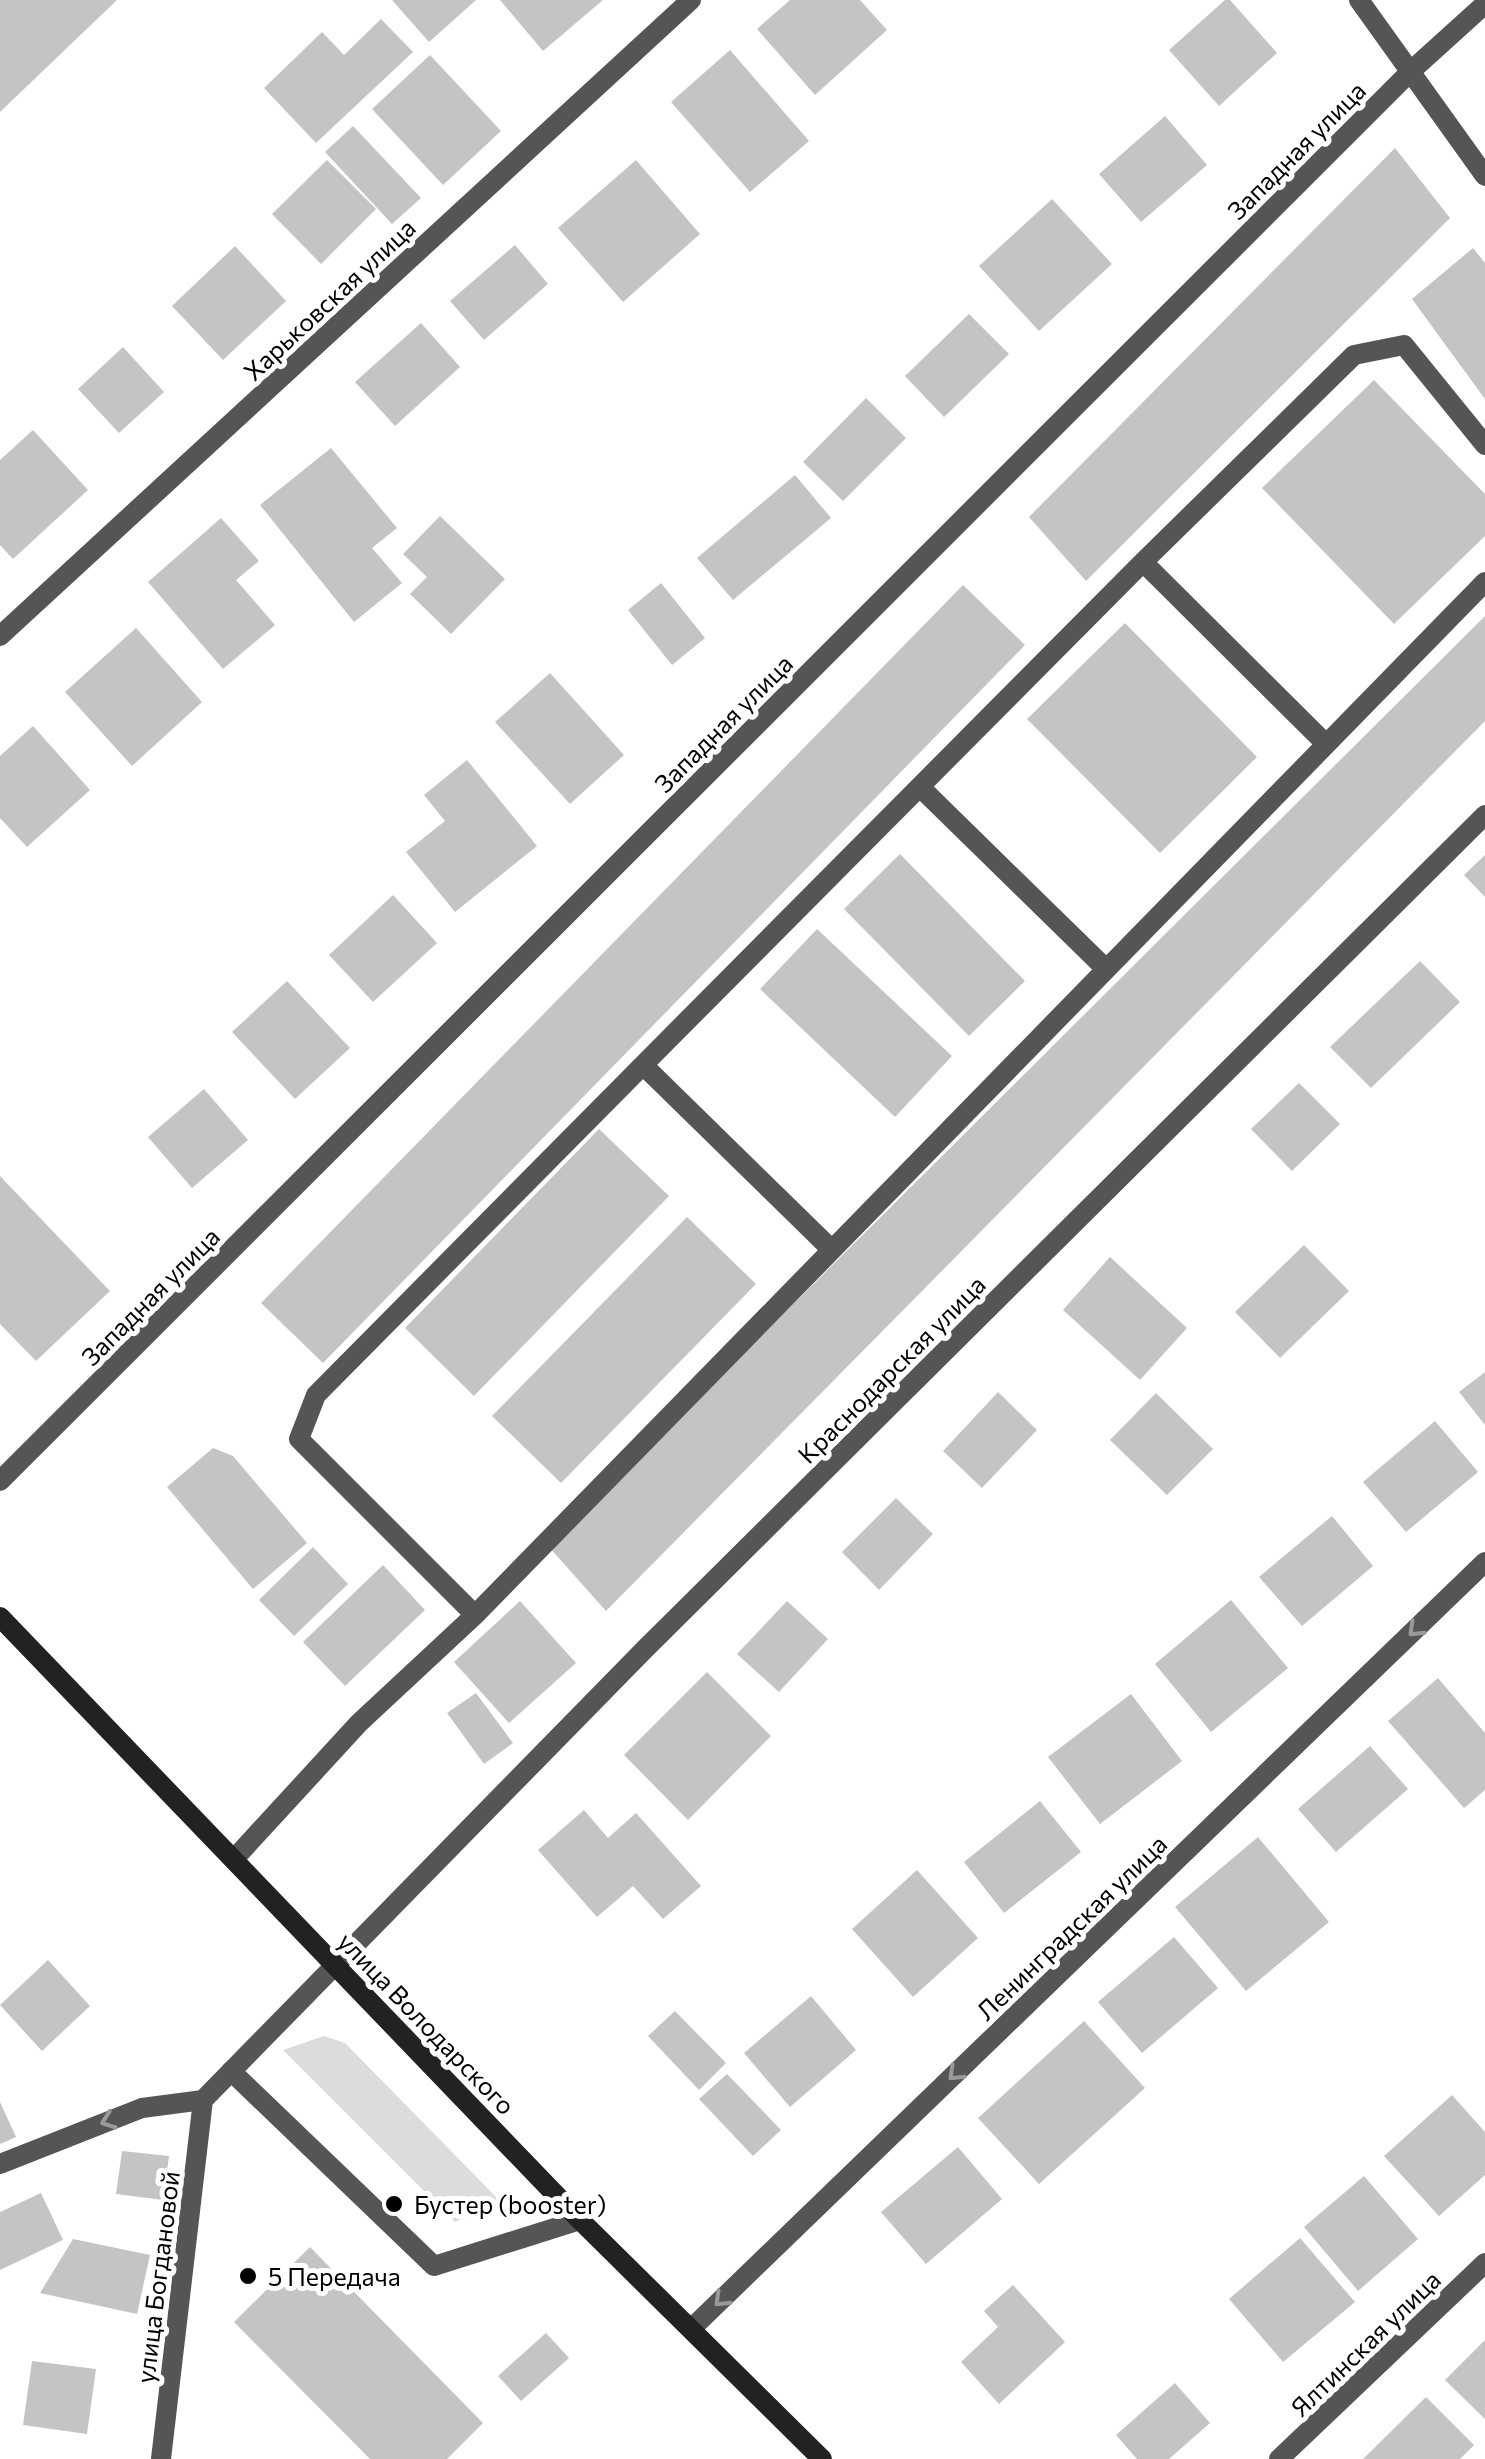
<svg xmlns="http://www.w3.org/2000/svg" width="1485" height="2459" viewBox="0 0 1485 2459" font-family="Commissioner,sans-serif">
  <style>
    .green { fill: #dcdcdc }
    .building { fill: #c4c4c4 }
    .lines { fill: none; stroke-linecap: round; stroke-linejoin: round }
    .minor { stroke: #555; stroke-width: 20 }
    .secondary { stroke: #222; stroke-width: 20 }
    .oneway { stroke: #999 }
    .poi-dot { fill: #000; stroke: #fff; stroke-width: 4 }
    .labels { text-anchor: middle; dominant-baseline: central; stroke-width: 10; stroke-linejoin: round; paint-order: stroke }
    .street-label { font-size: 25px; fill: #000; stroke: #fff }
    .poi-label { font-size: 25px; fill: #000; stroke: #fff; text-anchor: start }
  </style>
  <rect width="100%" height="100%" fill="#fff"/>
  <path class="green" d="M 324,2036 L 345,2043 L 500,2201 L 455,2222 L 283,2050 Z"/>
  <path class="building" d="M 0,0 L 117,0 L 0,112 Z
    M 392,0 L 476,0 L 429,42 Z
    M 500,0 L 603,0 L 543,51 Z
    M 790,0 L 860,0 L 887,30 L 815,95 L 757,29 Z
    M 1225,0 L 1230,0 L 1277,53 L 1219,106 L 1169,50 Z
    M 381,19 L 413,52 L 316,143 L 264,88 L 322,32 L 344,55 Z
    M 730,50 L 809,141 L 750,192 L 671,102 Z
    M 430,55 L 501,131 L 443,185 L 372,109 Z
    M 1165,116 L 1207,165 L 1141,222 L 1099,174 Z
    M 353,126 L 421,198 L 392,224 L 325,152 Z
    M 1395,148 L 1450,218 L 1086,581 L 1029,517 Z
    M 327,160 L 376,209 L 321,264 L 272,214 Z
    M 636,160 L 700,234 L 623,302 L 558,228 Z
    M 1052,199 L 1112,264 L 1039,331 L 979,266 Z
    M 515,245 L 548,284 L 484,340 L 450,301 Z
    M 235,246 L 286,301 L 223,360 L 172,306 Z
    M 1473,248 L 1485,263 L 1485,399 L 1412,299 Z
    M 969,314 L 1009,354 L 944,417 L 905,376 Z
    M 421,323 L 460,367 L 395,426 L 355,382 Z
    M 123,347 L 164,392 L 119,433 L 78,389 Z
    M 1374,380 L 1485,494 L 1485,536 L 1394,624 L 1262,488 Z
    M 866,398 L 906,438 L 843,501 L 803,462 Z
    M 33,430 L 88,490 L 13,559 L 0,545 L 0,460 Z
    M 331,448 L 397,528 L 372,548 L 402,583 L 354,622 L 260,505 Z
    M 795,475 L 831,518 L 733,600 L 697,558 Z
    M 440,516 L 505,579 L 451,634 L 410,594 L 427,577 L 403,554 Z
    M 221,518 L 259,561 L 236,580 L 275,625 L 223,669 L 148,582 Z
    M 661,583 L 705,638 L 672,665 L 628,610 Z
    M 963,585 L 1025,645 L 323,1363 L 261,1303 Z
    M 1485,616 L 1485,721 L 606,1611 L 549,1547 Z
    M 1125,623 L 1257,757 L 1160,853 L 1027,719 Z
    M 136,628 L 202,702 L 132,766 L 65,692 Z
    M 550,673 L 624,755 L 570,804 L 495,722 Z
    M 33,726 L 90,790 L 27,847 L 0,818 L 0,756 Z
    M 467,760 L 537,846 L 455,912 L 406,852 L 445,821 L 424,795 Z
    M 900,854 L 1025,981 L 969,1036 L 844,909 Z
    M 1485,855 L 1485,897 L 1464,875 Z
    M 393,895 L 437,943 L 373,1002 L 329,955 Z
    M 817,929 L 952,1056 L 895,1117 L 760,989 Z
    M 1420,961 L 1460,1002 L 1371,1088 L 1330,1047 Z
    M 287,981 L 350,1048 L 295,1099 L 232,1032 Z
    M 1299,1083 L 1340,1124 L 1292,1171 L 1251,1129 Z
    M 204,1089 L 248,1140 L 192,1188 L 148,1137 Z
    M 599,1129 L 669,1196 L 474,1396 L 405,1328 Z
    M 0,1176 L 110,1291 L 36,1361 L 0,1324 Z
    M 687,1217 L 756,1284 L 561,1483 L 492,1416 Z
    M 1304,1245 L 1349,1291 L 1280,1358 L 1235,1312 Z
    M 1110,1257 L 1187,1328 L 1140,1380 L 1063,1310 Z
    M 1485,1372 L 1485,1425 L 1459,1392 Z
    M 998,1392 L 1037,1430 L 982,1488 L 943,1451 Z
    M 1156,1393 L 1213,1449 L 1167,1495 L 1110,1440 Z
    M 1435,1421 L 1478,1472 L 1406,1532 L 1363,1482 Z
    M 213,1448 L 233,1456 L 307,1543 L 253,1589 L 167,1487 Z
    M 896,1498 L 933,1534 L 879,1590 L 842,1552 Z
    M 1332,1516 L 1373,1566 L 1302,1626 L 1259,1577 Z
    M 313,1547 L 348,1584 L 294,1636 L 259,1600 Z
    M 383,1565 L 425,1610 L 345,1686 L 303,1642 Z
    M 1231,1600 L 1288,1668 L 1211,1732 L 1155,1664 Z
    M 520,1601 L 576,1663 L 509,1723 L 454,1662 Z
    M 787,1601 L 828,1639 L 779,1692 L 737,1654 Z
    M 707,1672 L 771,1736 L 688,1820 L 624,1755 Z
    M 1438,1678 L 1485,1733 L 1485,1790 L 1464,1808 L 1388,1721 Z
    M 476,1693 L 513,1743 L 484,1764 L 447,1713 Z
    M 1131,1694 L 1182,1761 L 1100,1824 L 1048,1757 Z
    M 1370,1746 L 1408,1789 L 1336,1852 L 1298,1809 Z
    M 1040,1801 L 1081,1852 L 1004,1913 L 964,1862 Z
    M 584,1810 L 608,1838 L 636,1813 L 701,1886 L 663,1919 L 633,1886 L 597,1917 L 538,1850 Z
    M 1258,1837 L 1329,1922 L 1246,1991 L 1175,1907 Z
    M 917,1870 L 978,1938 L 913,1997 L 852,1929 Z
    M 1174,1937 L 1218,1988 L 1142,2053 L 1098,2002 Z
    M 48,1960 L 90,2006 L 42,2051 L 0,2005 Z
    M 811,1996 L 856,2050 L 790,2107 L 744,2053 Z
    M 675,2011 L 726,2063 L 699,2090 L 648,2036 Z
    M 1084,2021 L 1145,2088 L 1039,2184 L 978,2118 Z
    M 727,2074 L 781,2130 L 753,2156 L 699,2099 Z
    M 1452,2095 L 1485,2132 L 1485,2175 L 1439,2216 L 1384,2156 Z
    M 0,2102 L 16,2137 L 0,2144 Z
    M 958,2147 L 1002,2199 L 926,2264 L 881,2212 Z
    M 122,2151 L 169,2156 L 163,2200 L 116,2194 Z
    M 1364,2176 L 1418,2239 L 1358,2291 L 1304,2227 Z
    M 41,2193 L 63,2240 L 0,2270 L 0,2212 Z
    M 1300,2238 L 1355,2302 L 1283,2362 L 1229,2299 Z
    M 73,2239 L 150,2255 L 137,2314 L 40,2293 Z
    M 310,2247 L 483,2423 L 447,2459 L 370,2459 L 234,2322 Z
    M 1013,2285 L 1065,2342 L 999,2404 L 961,2362 L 998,2327 L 984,2311 Z
    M 546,2333 L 569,2358 L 521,2401 L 498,2376 Z
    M 1485,2340 L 1485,2419 L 1445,2380 Z
    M 32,2361 L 96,2369 L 87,2434 L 23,2425 Z
    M 1175,2383 L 1210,2423 L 1169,2459 L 1137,2459 L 1116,2435 Z
    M 1426,2397 L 1474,2445 L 1460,2459 L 1363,2459 Z"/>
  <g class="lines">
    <path class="minor" d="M 1359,0 L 1485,176
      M 1143,562 L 1326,744
      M 0,636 L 691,0
      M 920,787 L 1106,969
      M 831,1249 L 643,1065 L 1143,562 L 1354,355 L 1404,345 L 1485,445
      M 0,1481 L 1411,71 L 1485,4
      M 475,1615 L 299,1439 L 316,1395 L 643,1065
      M 235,1858 L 359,1723 L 475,1615 L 1485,582
      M 231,2071 L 434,2266 L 580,2220
      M 0,2164 L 142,2108 L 203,2100 L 645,1649 L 1485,815
      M 692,2328 L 1485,1562
      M 161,2459 L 203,2100
      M 1279,2459 L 1485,2263"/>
    <path class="secondary" d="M 0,1617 L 580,2220 L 822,2459"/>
  </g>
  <defs><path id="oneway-chevron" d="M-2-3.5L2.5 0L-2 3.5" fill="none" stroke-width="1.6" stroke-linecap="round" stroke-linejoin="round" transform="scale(2.5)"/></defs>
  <g class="oneway">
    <use href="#oneway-chevron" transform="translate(1415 1630) rotate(136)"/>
    <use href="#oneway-chevron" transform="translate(955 2074) rotate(136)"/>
    <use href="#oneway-chevron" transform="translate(108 2121) rotate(160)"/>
    <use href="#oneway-chevron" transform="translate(721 2300) rotate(136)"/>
  </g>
  <g class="poi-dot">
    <circle cx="394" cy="2204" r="10"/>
    <circle cx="248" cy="2276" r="10"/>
  </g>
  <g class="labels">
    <g class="street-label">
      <text transform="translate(1296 150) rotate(-45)">Западная улица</text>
      <text transform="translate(329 299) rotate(-43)">Харьковская улица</text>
      <text transform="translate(723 723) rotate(-45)">Западная улица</text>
      <text transform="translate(150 1296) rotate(-45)">Западная улица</text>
      <text transform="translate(891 1369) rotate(-45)">Краснодарская улица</text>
      <text transform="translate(1071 1927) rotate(-44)">Ленинградская улица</text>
      <text transform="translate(427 2023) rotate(46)">улица Володарского</text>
      <text transform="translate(157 2277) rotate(-83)">улица Богдановой</text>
      <text transform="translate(1365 2343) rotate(-44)">Ялтинская улица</text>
    </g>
    <g class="poi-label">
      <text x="414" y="2204">Бустер (booster)</text>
      <text x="268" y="2276">5 Передача</text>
    </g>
  </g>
</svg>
